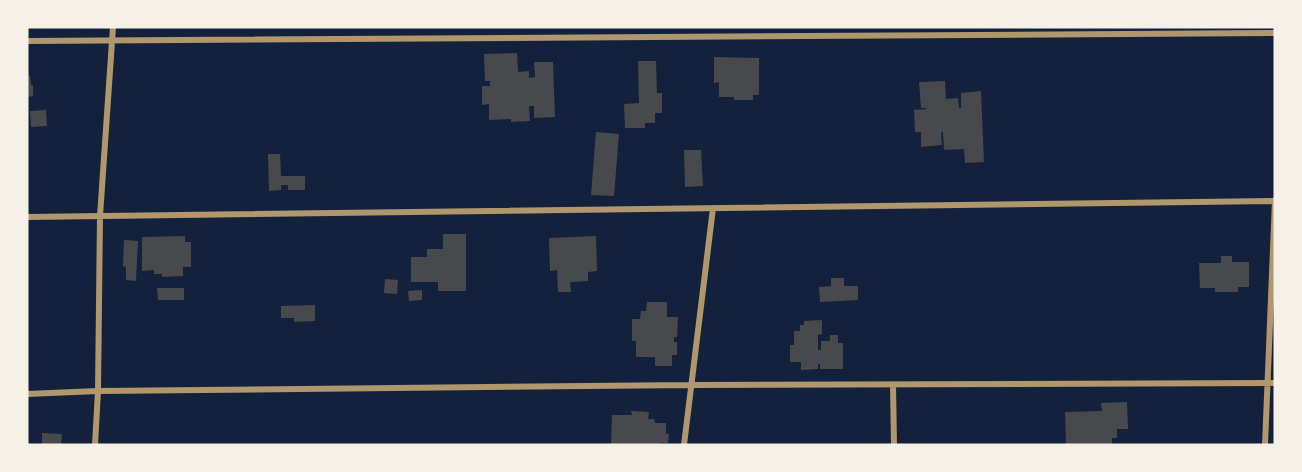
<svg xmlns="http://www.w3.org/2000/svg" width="1302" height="472" viewBox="0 0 1302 472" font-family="'PT Serif',serif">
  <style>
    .building { fill: #48494c }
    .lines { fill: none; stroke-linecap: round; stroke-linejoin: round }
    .minor { stroke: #b1986c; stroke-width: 6 }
  </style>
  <rect width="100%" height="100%" fill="#14213d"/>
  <path class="building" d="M 517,53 L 518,72 L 529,71 L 529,78 L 535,77 L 534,62 L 553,62 L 555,117 L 534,118 L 534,106 L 529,106 L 530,121 L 511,122 L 511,119 L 489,120 L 489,104 L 482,105 L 482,86 L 490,86 L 490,81 L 485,81 L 484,54 Z
    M 714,57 L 759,58 L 759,95 L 753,95 L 753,100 L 734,100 L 734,97 L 719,97 L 719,82 L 714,83 Z
    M 638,61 L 656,61 L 657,93 L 662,93 L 662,113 L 655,113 L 655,123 L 645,123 L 645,128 L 625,128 L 624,104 L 639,103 Z
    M 27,76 L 30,76 L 31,85 L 33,85 L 33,96 L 27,97 Z
    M 945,81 L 946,99 L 958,98 L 959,108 L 961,108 L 961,93 L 981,91 L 984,162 L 965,163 L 964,149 L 944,150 L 943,132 L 941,132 L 942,145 L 921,147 L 921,132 L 915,132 L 914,110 L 926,109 L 926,108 L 921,108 L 919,82 Z
    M 46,110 L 47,126 L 31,127 L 30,111 Z
    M 596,132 L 619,134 L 614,196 L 591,195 Z
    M 684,150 L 701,150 L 703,186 L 685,187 Z
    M 268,154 L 280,154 L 281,176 L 305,176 L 305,190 L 288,190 L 288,185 L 281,185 L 281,190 L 269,191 Z
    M 443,234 L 466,234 L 466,291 L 438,291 L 438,282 L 411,282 L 411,257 L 427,257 L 427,249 L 443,249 Z
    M 185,236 L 185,242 L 191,242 L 191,267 L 183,267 L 183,276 L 162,277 L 162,274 L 154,274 L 154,270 L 142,271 L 142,237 Z
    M 596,236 L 597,271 L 588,272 L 588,281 L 570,282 L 571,292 L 558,292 L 557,270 L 550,271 L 549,238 Z
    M 124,240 L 138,241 L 136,281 L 126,280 L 126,267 L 123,266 Z
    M 1221,256 L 1232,256 L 1232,262 L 1249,262 L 1249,287 L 1238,287 L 1238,292 L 1215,292 L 1215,288 L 1200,288 L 1199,263 L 1221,263 Z
    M 831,278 L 844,278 L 844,286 L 858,286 L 858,300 L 820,302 L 819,287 L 831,286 Z
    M 385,279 L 398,280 L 397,294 L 384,293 Z
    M 157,288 L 184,288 L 184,300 L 158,300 Z
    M 422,290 L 422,300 L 409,301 L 408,291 Z
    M 647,302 L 667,302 L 667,317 L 678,317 L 677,337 L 674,337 L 674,342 L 677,342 L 677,355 L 672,355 L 672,366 L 655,366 L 655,357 L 636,357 L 636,341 L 632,341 L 632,319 L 640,319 L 641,311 L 646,311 Z
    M 315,305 L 315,321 L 294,322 L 294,318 L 281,318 L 281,306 Z
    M 822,320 L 822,334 L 818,335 L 818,350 L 821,350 L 821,341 L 830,341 L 830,335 L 838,335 L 838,343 L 843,343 L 843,369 L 820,369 L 820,364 L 818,364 L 818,369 L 801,370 L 801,362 L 790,362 L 790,345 L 794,345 L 794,331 L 800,331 L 800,325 L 804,325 L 804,321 Z
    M 1127,402 L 1128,429 L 1117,429 L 1117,438 L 1112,438 L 1112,445 L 1066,445 L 1065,412 L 1102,411 L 1101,403 Z
    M 631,411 L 649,412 L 648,419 L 654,419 L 655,423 L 666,423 L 666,434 L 669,434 L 668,443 L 660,443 L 660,445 L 611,444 L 612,415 L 632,415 Z
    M 42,433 L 62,434 L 61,445 L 42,445 Z"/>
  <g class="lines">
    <path class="minor" d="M 27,41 L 1275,33
      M 27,217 L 1275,201
      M 893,385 L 894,445
      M 27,394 L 98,391 L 691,385 L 1275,383
      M 95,445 L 98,391 L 100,216 L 113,27
      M 684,445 L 713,208
      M 1265,445 L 1275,200"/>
  </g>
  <rect width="1302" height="472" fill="none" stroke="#f6f1e7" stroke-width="57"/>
</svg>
